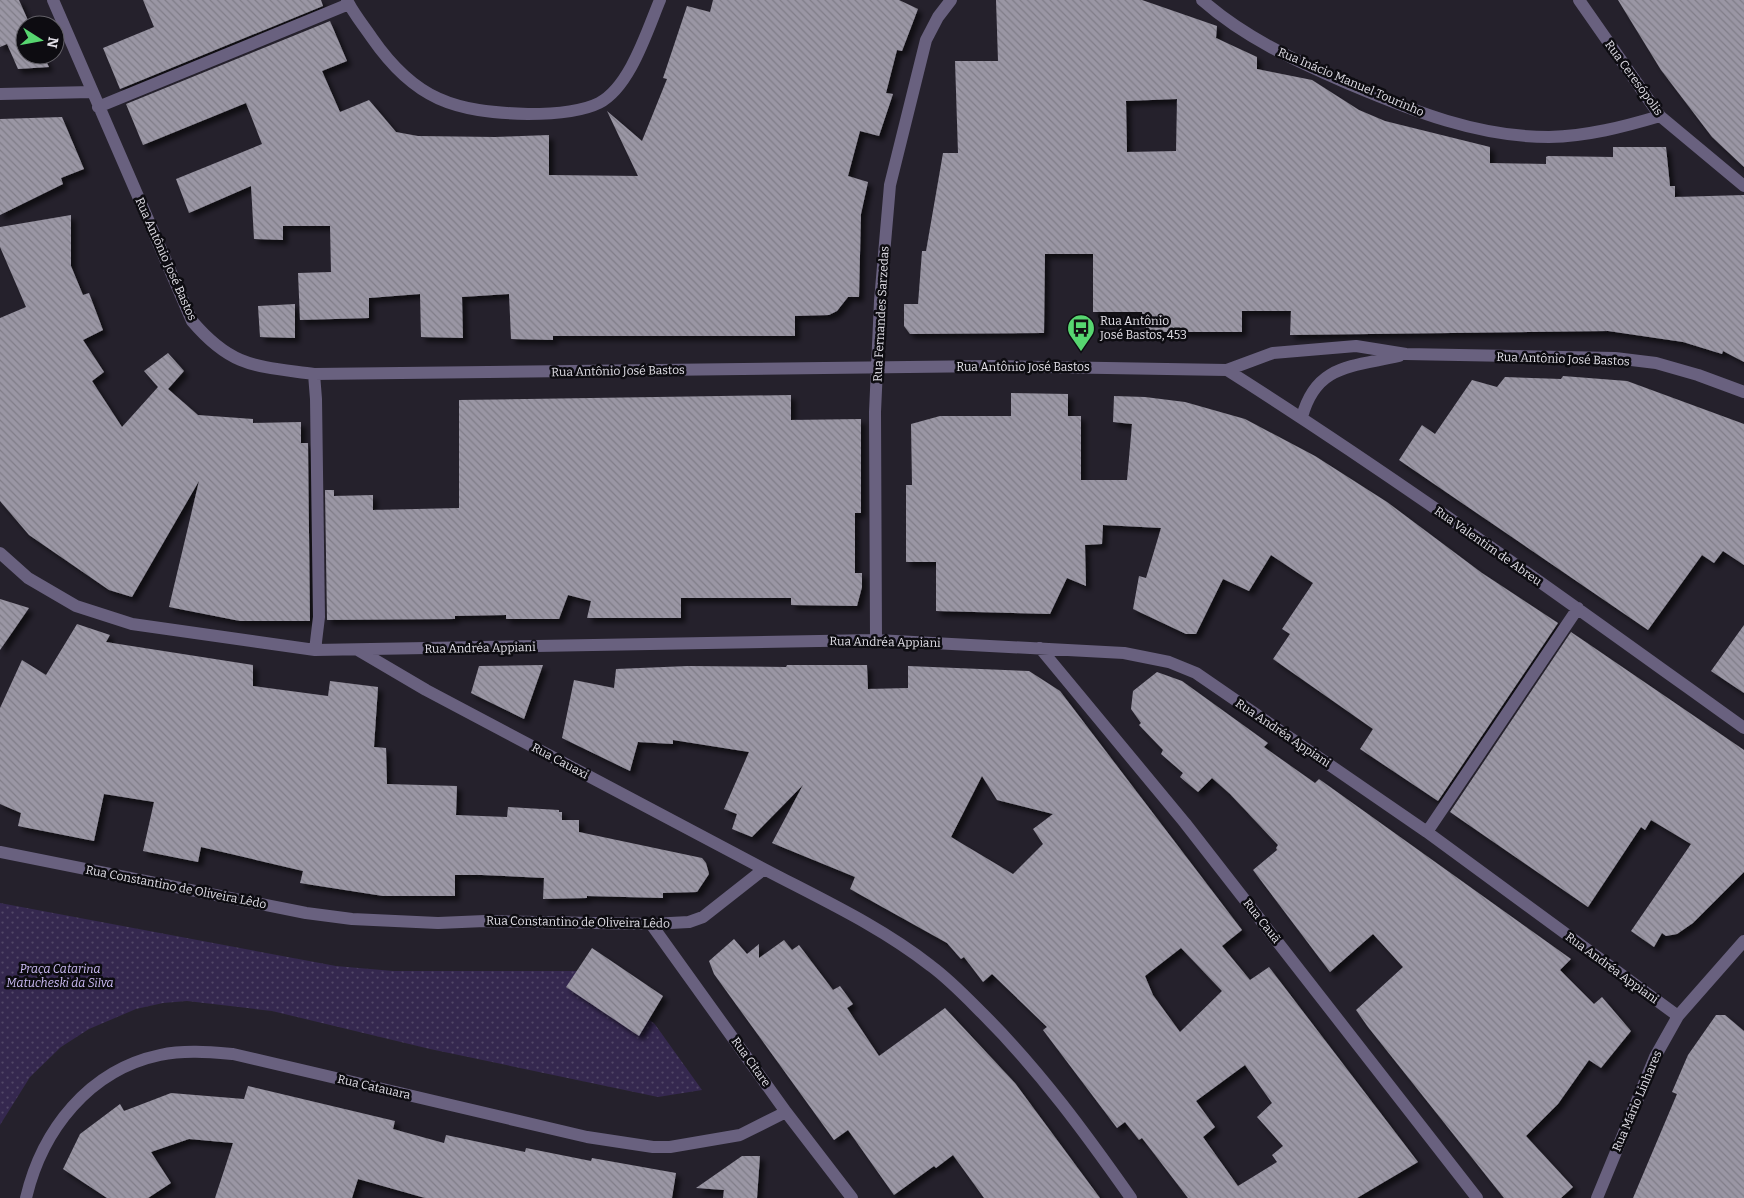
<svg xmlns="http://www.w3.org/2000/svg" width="1744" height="1198" viewBox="0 0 1744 1198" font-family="Bitter,serif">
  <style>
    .park { fill: url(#park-dots) }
    .building { fill: url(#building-back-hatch); fill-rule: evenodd; filter: url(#shadow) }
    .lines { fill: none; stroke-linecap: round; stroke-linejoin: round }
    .minor { stroke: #69617f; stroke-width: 12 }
    .labels { text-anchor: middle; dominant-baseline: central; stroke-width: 5; stroke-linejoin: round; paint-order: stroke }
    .street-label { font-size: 12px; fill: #e1dfe7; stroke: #0d0c11 }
    .poi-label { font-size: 12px; fill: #e1dfe7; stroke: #0d0c11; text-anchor: start }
    .park-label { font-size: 12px; font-style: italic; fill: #ccbcf5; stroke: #0d0c11 }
  </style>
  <defs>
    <pattern id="park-dots" width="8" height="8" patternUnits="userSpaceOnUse" patternTransform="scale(1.25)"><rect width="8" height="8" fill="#35284f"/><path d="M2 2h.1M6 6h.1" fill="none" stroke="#524768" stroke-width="1.8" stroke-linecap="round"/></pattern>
    <pattern id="building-back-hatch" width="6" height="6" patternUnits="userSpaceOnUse" patternTransform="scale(1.25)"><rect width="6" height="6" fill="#9a96a4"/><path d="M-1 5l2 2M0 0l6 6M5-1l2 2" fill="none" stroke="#807d88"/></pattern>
    <filter id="shadow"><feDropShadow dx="4.5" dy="4.5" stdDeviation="2.5" flood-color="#0009"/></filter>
  </defs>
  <rect width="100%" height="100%" fill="#25212c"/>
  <path class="park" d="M 0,903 L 336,966 L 393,971 L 577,971 L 654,1023 L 702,1090 L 658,1097 L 430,1049 L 272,1011 L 187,1001 L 163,1003 L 136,1009 L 89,1029 L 61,1047 L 30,1077 L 0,1125 Z"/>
  <path class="building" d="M 0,0 L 19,0 L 30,25 L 25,25 L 25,55 L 43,55 L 49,67 L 18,69 L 7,44 L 0,47 Z
    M 143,0 L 321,0 L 323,6 L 120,89 L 103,48 L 154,27 Z
    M 713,0 L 899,0 L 918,9 L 902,51 L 897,50 L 886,93 L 893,94 L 879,136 L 860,131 L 848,176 L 868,182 L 861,214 L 859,297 L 848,297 L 837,311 L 829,315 L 795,316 L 795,336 L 553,336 L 553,340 L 511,339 L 509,294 L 462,297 L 463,338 L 421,337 L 420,294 L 369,298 L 369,318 L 300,320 L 298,273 L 331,272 L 330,226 L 283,226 L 283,240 L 254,239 L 251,186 L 189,213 L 176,179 L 262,144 L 246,103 L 143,145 L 126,104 L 330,21 L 347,61 L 322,71 L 340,112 L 369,100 L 396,132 L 418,136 L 495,137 L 549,135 L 549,175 L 638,176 L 607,111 L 642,141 L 667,79 L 663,78 L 687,6 L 710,12 Z
    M 996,0 L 1142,0 L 1217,26 L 1216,38 L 1257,57 L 1257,69 L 1312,80 L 1359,110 L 1385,121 L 1490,147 L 1490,163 L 1546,164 L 1546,157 L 1548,156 L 1613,157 L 1613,147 L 1666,147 L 1670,186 L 1675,186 L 1675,197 L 1744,195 L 1744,362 L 1723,351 L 1722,354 L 1683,342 L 1608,331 L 1290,335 L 1291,311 L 1242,311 L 1242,332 L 1146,332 L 1146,315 L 1142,315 L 1142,312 L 1093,312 L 1093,254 L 1045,254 L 1044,333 L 910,334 L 904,326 L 904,304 L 918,304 L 922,251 L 926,251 L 943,153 L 958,153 L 955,61 L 998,61 ZM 1177,99 L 1176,151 L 1127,152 L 1126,101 Z
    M 1618,0 L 1744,0 L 1744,167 L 1712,137 L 1661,70 Z
    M 62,117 L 84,169 L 61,178 L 63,184 L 0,215 L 0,119 Z
    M 71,215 L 71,266 L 83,295 L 89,293 L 103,330 L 83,340 L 104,372 L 92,381 L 122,427 L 158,387 L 144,371 L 168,353 L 184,371 L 168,389 L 198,415 L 253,419 L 253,423 L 301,422 L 301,443 L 308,443 L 310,621 L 240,621 L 169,607 L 199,481 L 132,597 L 109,590 L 29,535 L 0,501 L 0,318 L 26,307 L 0,247 L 0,227 Z
    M 295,304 L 295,338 L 260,337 L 258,306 Z
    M 1563,376 L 1627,381 L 1744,424 L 1744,565 L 1723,551 L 1714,563 L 1702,555 L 1648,630 L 1399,460 L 1422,425 L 1435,434 L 1472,380 L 1497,387 L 1505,377 L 1561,379 Z
    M 1011,393 L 1068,394 L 1068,416 L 1081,416 L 1081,480 L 1127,480 L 1132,424 L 1113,422 L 1114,396 L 1145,397 L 1185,402 L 1245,419 L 1315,456 L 1387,502 L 1482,573 L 1558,623 L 1438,801 L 1360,749 L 1373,729 L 1273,659 L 1290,634 L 1282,629 L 1313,583 L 1271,555 L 1249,591 L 1223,579 L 1196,634 L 1186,634 L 1133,609 L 1139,576 L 1146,578 L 1161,528 L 1103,525 L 1102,544 L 1085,545 L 1086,586 L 1067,578 L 1050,614 L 936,611 L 936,562 L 906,562 L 906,485 L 912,485 L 911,424 L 940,416 L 1011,416 Z
    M 791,395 L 791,420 L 861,419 L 861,513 L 855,513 L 855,573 L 862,573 L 862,587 L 857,606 L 791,605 L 791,598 L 681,598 L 681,618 L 587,618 L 591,601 L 568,595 L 559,619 L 506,619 L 506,615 L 455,616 L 455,619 L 327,620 L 325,490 L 334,490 L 334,496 L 373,495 L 373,510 L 459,508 L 459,400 Z
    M 0,599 L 29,608 L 0,650 Z
    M 77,624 L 110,635 L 106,642 L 253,665 L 253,686 L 328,696 L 330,681 L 378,687 L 374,747 L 386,748 L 387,784 L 457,786 L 456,815 L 507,817 L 508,807 L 559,810 L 559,812 L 562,812 L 562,820 L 579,820 L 579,832 L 702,858 L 706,863 L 709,874 L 697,892 L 663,893 L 663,898 L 587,896 L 587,898 L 543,899 L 544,878 L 482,875 L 455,875 L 455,896 L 383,896 L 300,883 L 303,871 L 201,847 L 198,862 L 143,851 L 154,802 L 104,794 L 94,841 L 18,826 L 21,813 L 0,804 L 0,708 L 22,660 L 46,675 Z
    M 1744,625 L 1744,693 L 1711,671 Z
    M 1571,632 L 1744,750 L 1744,872 L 1693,923 L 1677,934 L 1666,936 L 1662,933 L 1654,947 L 1631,931 L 1691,844 L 1651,820 L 1645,830 L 1641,827 L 1588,907 L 1450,812 Z
    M 543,665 L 524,719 L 471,693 L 479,666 Z
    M 787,665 L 867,665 L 868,689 L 908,688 L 908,666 L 1029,671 L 1060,691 L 1242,930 L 1222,946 L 1250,980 L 1269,967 L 1418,1162 L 1357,1198 L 1188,1198 L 1142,1138 L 1139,1140 L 1125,1122 L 1117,1128 L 1043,1030 L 1047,1027 L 992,974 L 983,982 L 964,957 L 961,959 L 947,943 L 850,889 L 855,877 L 772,843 L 803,785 L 752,837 L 732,829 L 737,814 L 724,809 L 749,752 L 673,740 L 673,744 L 638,742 L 630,771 L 562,738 L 574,680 L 614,688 L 616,669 L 688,666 L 786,667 ZM 982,776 L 997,800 L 1053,814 L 1033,829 L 1043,844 L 1013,874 L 951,837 ZM 1181,948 L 1222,991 L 1180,1032 L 1153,995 L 1145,976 ZM 1245,1065 L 1272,1103 L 1257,1117 L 1283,1146 L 1272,1155 L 1277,1162 L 1238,1186 L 1203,1137 L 1215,1127 L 1196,1101 Z
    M 1157,672 L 1182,681 L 1268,743 L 1264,747 L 1315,783 L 1319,779 L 1571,959 L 1560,970 L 1594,1004 L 1602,997 L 1631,1031 L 1601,1068 L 1589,1060 L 1558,1104 L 1526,1136 L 1573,1187 L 1561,1198 L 1504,1198 L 1368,1027 L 1356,1010 L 1403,967 L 1373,934 L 1330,972 L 1253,870 L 1277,850 L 1276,848 L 1278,845 L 1230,794 L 1212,778 L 1198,792 L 1180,777 L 1183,773 L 1161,754 L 1163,750 L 1139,725 L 1141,723 L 1131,709 L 1133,691 Z
    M 734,939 L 747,954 L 759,944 L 759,958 L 784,940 L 792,950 L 799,945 L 833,990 L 840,986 L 853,1004 L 847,1008 L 879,1056 L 945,1008 L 1015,1083 L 1100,1198 L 984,1198 L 953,1155 L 936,1168 L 934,1166 L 894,1195 L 848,1130 L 834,1140 L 714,974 L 709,961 Z
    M 592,948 L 663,996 L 639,1036 L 566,987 Z
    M 1716,1015 L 1725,1015 L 1744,1031 L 1744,1198 L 1633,1198 L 1677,1094 L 1672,1092 L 1688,1055 Z
    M 248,1086 L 395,1121 L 393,1129 L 444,1143 L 446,1135 L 525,1152 L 526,1148 L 591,1161 L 592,1158 L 676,1173 L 672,1198 L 425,1198 L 358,1179 L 352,1198 L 215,1198 L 233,1143 L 189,1139 L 151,1152 L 171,1183 L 148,1198 L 107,1198 L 63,1169 L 80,1134 L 120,1104 L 124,1111 L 171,1093 L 244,1099 Z
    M 742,1156 L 760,1156 L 757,1198 L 723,1198 L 724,1190 L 696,1188 Z"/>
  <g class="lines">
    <path class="minor" d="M 53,0 L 192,321 C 232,368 256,366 314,374 L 992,366 L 1227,370 L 1273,353 L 1356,346 L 1406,354 L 1615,358 L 1656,363 L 1698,375 L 1744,392
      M 347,0 C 353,13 364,26 372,38 C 415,100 454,112 528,114 C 550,114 579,113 599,103 C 630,87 647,31 660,0
      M 1202,0 C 1245,38 1296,61 1349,84 C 1413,111 1478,137 1549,137 C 1588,136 1623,127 1660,116
      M 1579,0 L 1660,116 L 1744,186
      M 0,94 L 92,92
      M 98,107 L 349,4
      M 1227,370 C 1404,482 1574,606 1744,728
      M 314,374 L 316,399 L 319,617 L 315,650
      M 1302,417 C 1316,364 1352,367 1399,356
      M 0,553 L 28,578 L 76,606 L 132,624 L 315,650 L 876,640 L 1124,653 L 1169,662 L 1196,673 L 1427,832 L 1678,1016
      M 876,640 L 875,412 L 880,301 L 890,185 L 926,40 L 938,17 L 951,0
      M 1040,648 L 1185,823 L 1477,1198
      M 358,650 L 426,690 L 764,869
      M 1427,832 L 1578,608
      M 0,852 L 306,913 L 352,919 L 438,923 L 485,921 L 651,924 L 689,922 L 703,917 L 764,869 C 821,899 880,926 931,966 C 950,980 967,998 984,1015 C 1040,1071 1086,1134 1131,1198
      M 651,924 L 786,1112 L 852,1198
      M 26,1198 C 42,1130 89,1070 160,1055 C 184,1050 208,1052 233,1054 L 587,1137 L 653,1147 L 670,1147 L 740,1135 L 786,1112
      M 1597,1198 L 1655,1057 L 1678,1016 L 1744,941"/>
  </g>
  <defs>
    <g id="bus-pin" transform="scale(1.4375)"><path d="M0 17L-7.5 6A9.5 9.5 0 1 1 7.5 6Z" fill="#57d670" stroke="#0d0c11"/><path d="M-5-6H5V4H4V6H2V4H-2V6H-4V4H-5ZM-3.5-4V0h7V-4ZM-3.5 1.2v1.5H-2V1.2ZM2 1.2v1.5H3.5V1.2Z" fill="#111"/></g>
  </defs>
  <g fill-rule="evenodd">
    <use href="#bus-pin" x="1081" y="328"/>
  </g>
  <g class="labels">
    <g class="street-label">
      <text transform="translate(1634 78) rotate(54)">Rua Ceresópolis</text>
      <text transform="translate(1351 82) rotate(23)">Rua Inácio Manuel Tourinho</text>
      <text transform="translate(166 259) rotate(66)">Rua Antônio José Bastos</text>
      <text transform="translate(881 314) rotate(-87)">Rua Fernandes Sarzedas</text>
      <text transform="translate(1563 359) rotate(2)">Rua Antônio José Bastos</text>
      <text x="1023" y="367">Rua Antônio José Bastos</text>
      <text transform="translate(618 371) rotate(-1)">Rua Antônio José Bastos</text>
      <text transform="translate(1488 546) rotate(35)">Rua Valentim de Abreu</text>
      <text transform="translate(885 642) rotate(1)">Rua Andréa Appiani</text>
      <text transform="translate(480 648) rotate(-1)">Rua Andréa Appiani</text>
      <text transform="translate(1283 733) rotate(34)">Rua Andréa Appiani</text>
      <text transform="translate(560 761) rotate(28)">Rua Cauaxi</text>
      <text transform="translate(176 887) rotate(11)">Rua Constantino de Oliveira Lêdo</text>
      <text transform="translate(1262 921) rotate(52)">Rua Cauã</text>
      <text transform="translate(578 922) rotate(1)">Rua Constantino de Oliveira Lêdo</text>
      <text transform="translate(1612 968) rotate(36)">Rua Andréa Appiani</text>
      <text transform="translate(751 1062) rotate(54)">Rua Citare</text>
      <text transform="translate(374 1087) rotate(13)">Rua Catauara</text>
      <text transform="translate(1637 1101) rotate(-67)">Rua Mário Linhares</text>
    </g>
    <g class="poi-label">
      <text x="1100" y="321">Rua Antônio<tspan x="1100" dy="14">José Bastos, 453</tspan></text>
    </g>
    <g class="park-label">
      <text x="60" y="969">Praça Catarina<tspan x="60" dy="14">Matucheski da Silva</tspan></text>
    </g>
  </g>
  <g transform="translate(40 40) rotate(101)"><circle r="24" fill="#0d0c11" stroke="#626067"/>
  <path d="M0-4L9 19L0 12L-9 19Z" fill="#57d670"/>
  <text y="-8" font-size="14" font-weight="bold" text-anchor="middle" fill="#e1dfe7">N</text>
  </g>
</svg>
